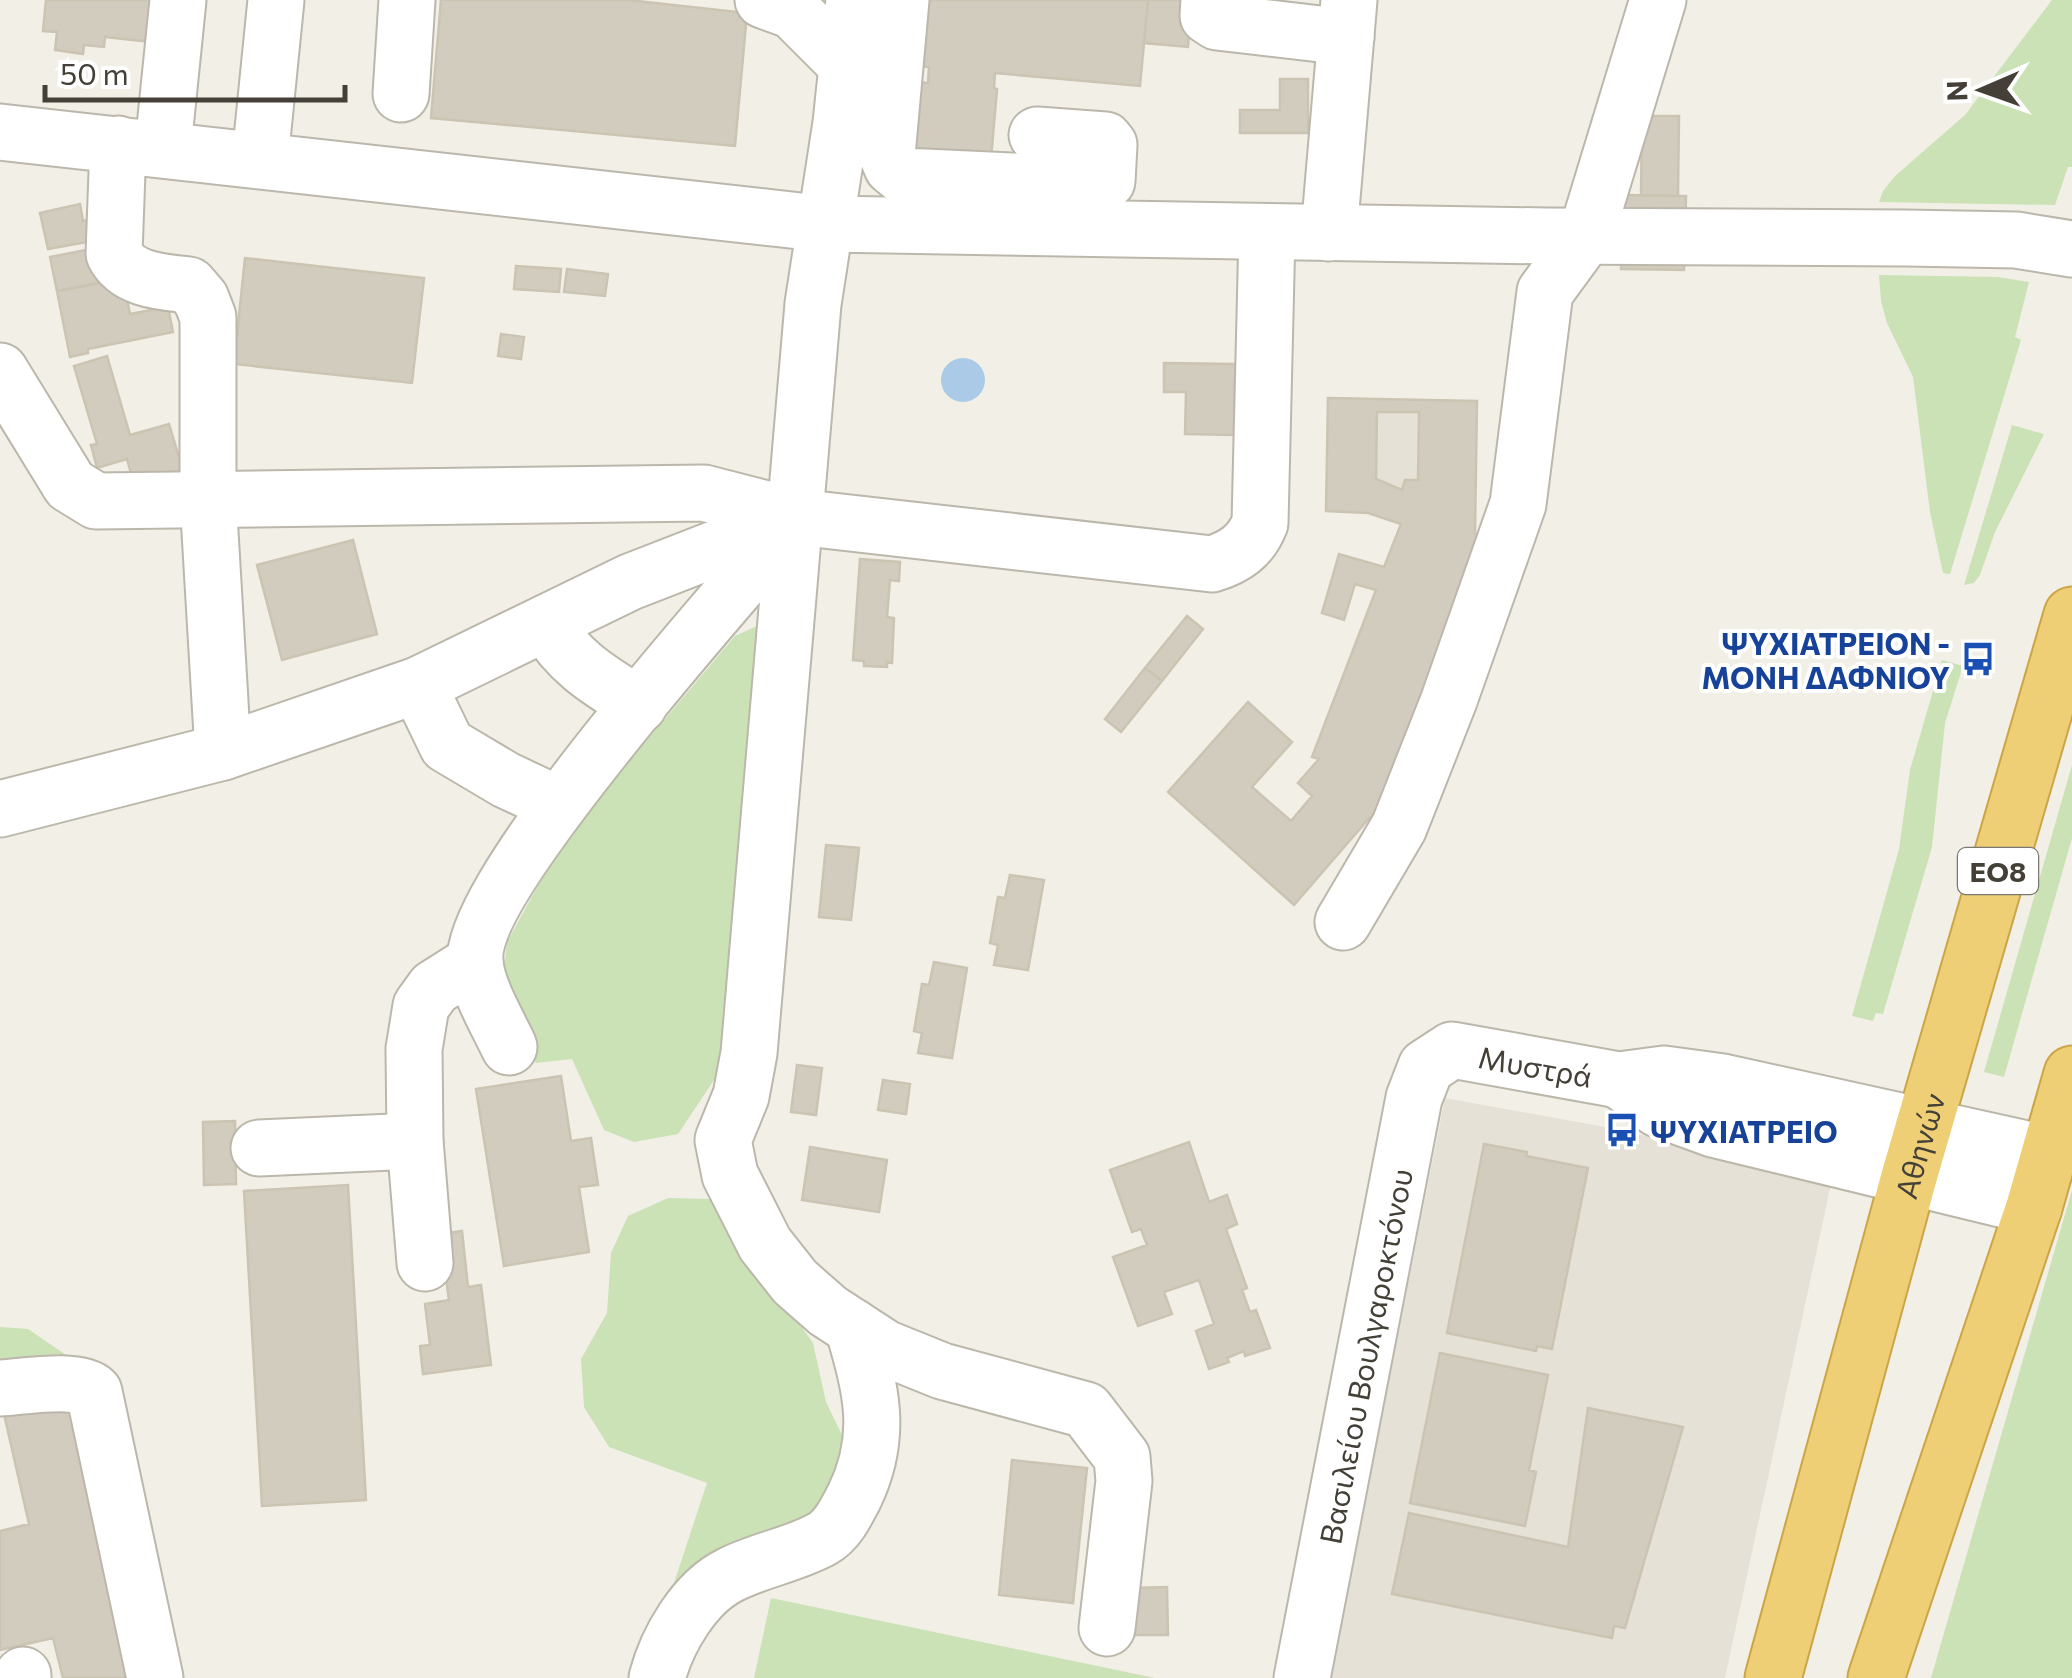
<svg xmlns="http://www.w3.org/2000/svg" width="2072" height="1678" viewBox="0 0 2072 1678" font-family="Commissioner,sans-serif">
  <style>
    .residential { fill: #e5e1d6 }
    .green { fill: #cae2b5 }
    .water { fill: #aacae8 }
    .building { fill: #d2ccbe; stroke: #ccc4b2; stroke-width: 2.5; fill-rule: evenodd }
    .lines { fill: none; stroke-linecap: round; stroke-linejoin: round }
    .minor-casing { stroke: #bcb7ab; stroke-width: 59 }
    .highway-casing { stroke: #cca547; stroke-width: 59 }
    .minor { stroke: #fff; stroke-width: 55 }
    .highway { stroke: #eecf76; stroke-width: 55 }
    .labels { text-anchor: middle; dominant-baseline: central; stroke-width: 8; stroke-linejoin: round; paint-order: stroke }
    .shield { fill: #fff; stroke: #7c7973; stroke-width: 2.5 }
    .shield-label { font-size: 28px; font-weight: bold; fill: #444037 }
    .transit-label { font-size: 30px; font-weight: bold; fill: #164399; stroke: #fff; text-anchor: end }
    .street-label { font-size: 30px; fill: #444037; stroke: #fff }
  </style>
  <rect width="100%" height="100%" fill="#f2efe7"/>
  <path class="residential" d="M 1377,412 L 1419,412 L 1418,480 L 1405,480 L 1402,490 L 1376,479 Z
    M 1445,1098 L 1622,1130 L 1831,1184 L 1725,1678 L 1330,1678 Z"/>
  <path class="green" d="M 2052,0 L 2072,0 L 2072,167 L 2068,167 L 2055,205 L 1879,202 L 1883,191 L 1895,176 L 1965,115 Z
    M 1879,275 L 1998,277 L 2029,282 L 2015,337 L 2021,340 L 1950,574 L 1943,573 L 1930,512 L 1913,377 L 1887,323 L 1881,301 Z
    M 2012,425 L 2044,434 L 1995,532 L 1980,575 L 1974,583 L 1964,585 Z
    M 757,626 L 770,633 L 720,1071 L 678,1134 L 634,1142 L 604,1130 L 572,1059 L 536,1063 L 501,999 L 507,942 L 563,840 L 735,636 Z
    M 1942,660 L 1963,666 L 1945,723 L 1932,847 L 1883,1014 L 1876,1013 L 1873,1021 L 1852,1016 L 1899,849 L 1910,770 Z
    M 2072,765 L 2072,838 L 2004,1077 L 1984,1072 Z
    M 2072,1190 L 2072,1678 L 1931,1678 Z
    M 668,1198 L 710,1199 L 813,1343 L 826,1402 L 853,1458 L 835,1503 L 671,1592 L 707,1483 L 609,1447 L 584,1407 L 581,1359 L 607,1313 L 611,1253 L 628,1216 Z
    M 0,1327 L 28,1329 L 69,1357 L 0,1406 Z
    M 771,1598 L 1155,1678 L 754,1678 Z"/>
  <path class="water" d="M941 380a22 22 0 1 1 44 0a22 22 0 1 1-44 0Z"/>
  <path class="building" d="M 46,0 L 156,0 L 152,42 L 105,37 L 104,47 L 84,45 L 83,54 L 55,50 L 57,32 L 43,31 Z
    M 441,0 L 628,0 L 747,13 L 735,146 L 431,118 Z
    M 915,0 L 1148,0 L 1140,86 L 995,73 L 994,88 L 997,89 L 991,159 L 904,152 L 910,81 L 928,83 L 929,67 L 909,65 Z
    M 1148,0 L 1192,0 L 1188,47 L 1144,43 Z
    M 1280,79 L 1308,79 L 1308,133 L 1240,133 L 1240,110 L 1280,110 Z
    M 1642,116 L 1679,116 L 1678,196 L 1641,195 Z
    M 1622,195 L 1686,196 L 1684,270 L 1621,269 Z
    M 80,204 L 83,221 L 94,219 L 98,240 L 48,249 L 40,213 Z
    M 86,250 L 88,260 L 96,259 L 101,283 L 57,291 L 50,257 Z
    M 245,258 L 424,278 L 412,383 L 234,364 Z
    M 516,266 L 561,269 L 559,292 L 514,289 Z
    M 567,269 L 608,274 L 605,296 L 564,292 Z
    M 123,278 L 130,314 L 168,307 L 173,332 L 88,349 L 88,353 L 70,357 L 57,291 Z
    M 501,334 L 524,337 L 521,359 L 498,356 Z
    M 107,356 L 130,435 L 169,424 L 183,471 L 154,480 L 133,481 L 127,459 L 97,468 L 91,445 L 97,444 L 74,366 Z
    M 1164,363 L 1235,364 L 1234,435 L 1185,434 L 1186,392 L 1164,392 Z
    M 1328,398 L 1477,401 L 1475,533 L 1484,536 L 1384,801 L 1294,905 L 1168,792 L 1248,702 L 1292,742 L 1252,787 L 1291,821 L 1312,796 L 1298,783 L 1319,759 L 1312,757 L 1376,590 L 1355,584 L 1344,620 L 1322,613 L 1339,554 L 1384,567 L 1401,524 L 1368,513 L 1326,511 ZM 1377,412 L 1419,412 L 1418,480 L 1405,480 L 1402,490 L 1376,479 Z
    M 353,540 L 377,634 L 282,660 L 257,565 Z
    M 860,559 L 900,562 L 899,581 L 890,580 L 887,617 L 894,618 L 892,663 L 887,662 L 887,667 L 864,666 L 864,661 L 853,660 Z
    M 1187,616 L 1203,629 L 1162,681 L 1145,668 Z
    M 1145,668 L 1162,681 L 1121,732 L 1105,719 Z
    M 826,845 L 859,848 L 851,920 L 819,917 Z
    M 1010,875 L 1044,880 L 1028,970 L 994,965 L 998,945 L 990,943 L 998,897 L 1005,898 Z
    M 934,962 L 967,968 L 952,1058 L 918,1053 L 922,1033 L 914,1031 L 922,984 L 929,985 Z
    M 797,1065 L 822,1068 L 816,1115 L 791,1112 Z
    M 561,1076 L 571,1141 L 591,1138 L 598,1185 L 579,1187 L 589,1252 L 504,1266 L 476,1089 Z
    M 883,1080 L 910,1084 L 906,1114 L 878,1110 Z
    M 235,1121 L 236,1184 L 204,1185 L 203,1122 Z
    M 1189,1142 L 1209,1202 L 1227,1195 L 1237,1224 L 1226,1229 L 1247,1288 L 1242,1290 L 1250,1312 L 1256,1310 L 1270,1348 L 1245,1356 L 1244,1351 L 1227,1358 L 1229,1362 L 1209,1369 L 1196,1331 L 1214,1324 L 1199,1280 L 1164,1292 L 1172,1314 L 1138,1326 L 1113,1257 L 1147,1245 L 1141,1229 L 1132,1232 L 1110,1170 Z
    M 1484,1144 L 1527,1152 L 1526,1156 L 1588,1168 L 1552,1349 L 1537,1346 L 1536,1351 L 1447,1333 Z
    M 810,1147 L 887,1160 L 879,1212 L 802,1200 Z
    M 348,1185 L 366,1500 L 262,1506 L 244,1191 Z
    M 462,1231 L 468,1287 L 481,1285 L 491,1365 L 423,1374 L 420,1346 L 430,1345 L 425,1304 L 449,1300 L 440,1234 Z
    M 1440,1353 L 1548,1375 L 1529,1470 L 1536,1472 L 1525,1526 L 1410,1503 Z
    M 80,1396 L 145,1678 L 63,1678 L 53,1638 L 0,1650 L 0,1531 L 29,1524 L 4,1414 Z
    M 1588,1408 L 1683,1427 L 1625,1628 L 1614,1626 L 1612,1638 L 1392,1594 L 1409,1513 L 1568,1547 Z
    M 1012,1460 L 1087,1468 L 1073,1603 L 999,1595 Z
    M 1167,1587 L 1168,1635 L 1135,1635 L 1133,1588 Z"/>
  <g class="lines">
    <g class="minor-casing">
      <g id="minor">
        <path d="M 763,0 L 793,11 L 847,65"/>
        <path d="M 854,0 L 841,123 L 813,304 L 749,1053 L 741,1096 L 723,1140 L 730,1175 L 765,1244 L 795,1282 L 828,1311 L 885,1348 L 942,1371 L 1086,1410 L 1122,1457 L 1124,1481 L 1107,1628"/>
        <path d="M 901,0 L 887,155 L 892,167 L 903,176 L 1077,184"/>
        <path d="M 1209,0 L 1208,16 L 1217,22 L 1346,37"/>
        <path d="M 401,94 L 407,0"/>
        <path d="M 0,132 L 827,224 L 1547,236 L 1906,238 L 2016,240 L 2072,249"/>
        <path d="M 1037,135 L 1105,140 L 1109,145 L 1107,181 L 1102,185 L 1077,184 L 1077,208"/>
        <path d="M 118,144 L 114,254 C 128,281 163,282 189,285 L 201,299 L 208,317 L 208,498 L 223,752"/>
        <path d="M 163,147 L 178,0"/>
        <path d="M 260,159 L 276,0"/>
        <path d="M 1329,233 L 1349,0"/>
        <path d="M 0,371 L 70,485 L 96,501 L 704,493 L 797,517 L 1212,564 C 1235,557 1251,546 1260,523 L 1267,232"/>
        <path d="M 546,623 C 568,663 602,682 639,705"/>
        <path d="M 418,685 L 447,745 L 506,780 L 557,804"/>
        <path d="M 0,809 L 223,752 L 418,685 L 630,582 L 797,517"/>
        <path d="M 1343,922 L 1399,827 L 1449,700 L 1518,504 L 1545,292 L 1586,236 L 1658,0"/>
        <path d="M 509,1047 C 497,1021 478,991 475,963 C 468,886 733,593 792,523"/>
        <path d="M 1619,1080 L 1658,1109 L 1713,1129 L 2034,1207"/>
        <path d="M 259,1148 L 415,1141"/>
        <path d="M 425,1263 L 415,1141 L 414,1049 L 421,1006 L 434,988 L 475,962"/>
        <path d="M 0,1388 C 23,1387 78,1377 94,1392 L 155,1678"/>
        <path d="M 23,1675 L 23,1678"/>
        <path d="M 657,1678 C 667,1640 694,1593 730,1575 C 759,1560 793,1555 822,1539 C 838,1530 846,1512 854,1497 C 884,1436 871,1389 853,1327"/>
        <path id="s1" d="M 1302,1678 L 1414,1098 L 1426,1067 L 1452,1050 L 1619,1080 L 1664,1074 L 1723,1082 L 2049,1154"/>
      </g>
    </g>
    <g class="highway-casing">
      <g id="highway">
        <path id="s2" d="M 1773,1678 L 1909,1177 L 2072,615"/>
        <path d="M 1876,1678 L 2034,1207 L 2072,1074"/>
      </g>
    </g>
    <use href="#minor" class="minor"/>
    <use href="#highway" class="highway"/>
  </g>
  <defs>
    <g id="bus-bare" transform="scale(2.7)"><path d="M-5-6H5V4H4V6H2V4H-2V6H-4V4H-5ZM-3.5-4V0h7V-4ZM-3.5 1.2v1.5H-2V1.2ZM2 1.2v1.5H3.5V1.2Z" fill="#1a4fb4" stroke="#fff" stroke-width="2.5" paint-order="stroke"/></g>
  </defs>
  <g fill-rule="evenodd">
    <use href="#bus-bare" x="1978" y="659"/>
    <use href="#bus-bare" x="1622" y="1130"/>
  </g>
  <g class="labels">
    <rect class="shield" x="1958" y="848" width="80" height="46" rx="8"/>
    <g class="shield-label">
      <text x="1998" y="871">ΕΟ8</text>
    </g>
    <g class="transit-label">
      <text x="1950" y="642">ΨΥΧΙΑΤΡΕΙΟΝ -<tspan x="1950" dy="34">ΜΟΝΗ ΔΑΦΝΙΟΥ</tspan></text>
      <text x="1650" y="1130" text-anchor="start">ΨΥΧΙΑΤΡΕΙΟ</text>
    </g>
    <g class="street-label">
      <text stroke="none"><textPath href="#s1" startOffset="740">Μυστρά</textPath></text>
      <text stroke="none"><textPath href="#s2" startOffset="552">Αθηνών</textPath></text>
      <text stroke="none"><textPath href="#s1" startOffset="328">Βασιλείου Βουλγαροκτόνου</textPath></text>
    </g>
  </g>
  <g transform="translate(1982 90) rotate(268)" stroke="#ffffff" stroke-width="8" paint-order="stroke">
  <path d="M0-8L18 38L0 25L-18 38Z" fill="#444037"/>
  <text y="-15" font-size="28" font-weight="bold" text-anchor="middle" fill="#444037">N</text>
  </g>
  <path d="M45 85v15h300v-15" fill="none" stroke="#444037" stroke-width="5"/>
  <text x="60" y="85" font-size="30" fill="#444037" stroke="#ffffff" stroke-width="8" paint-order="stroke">50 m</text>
</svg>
